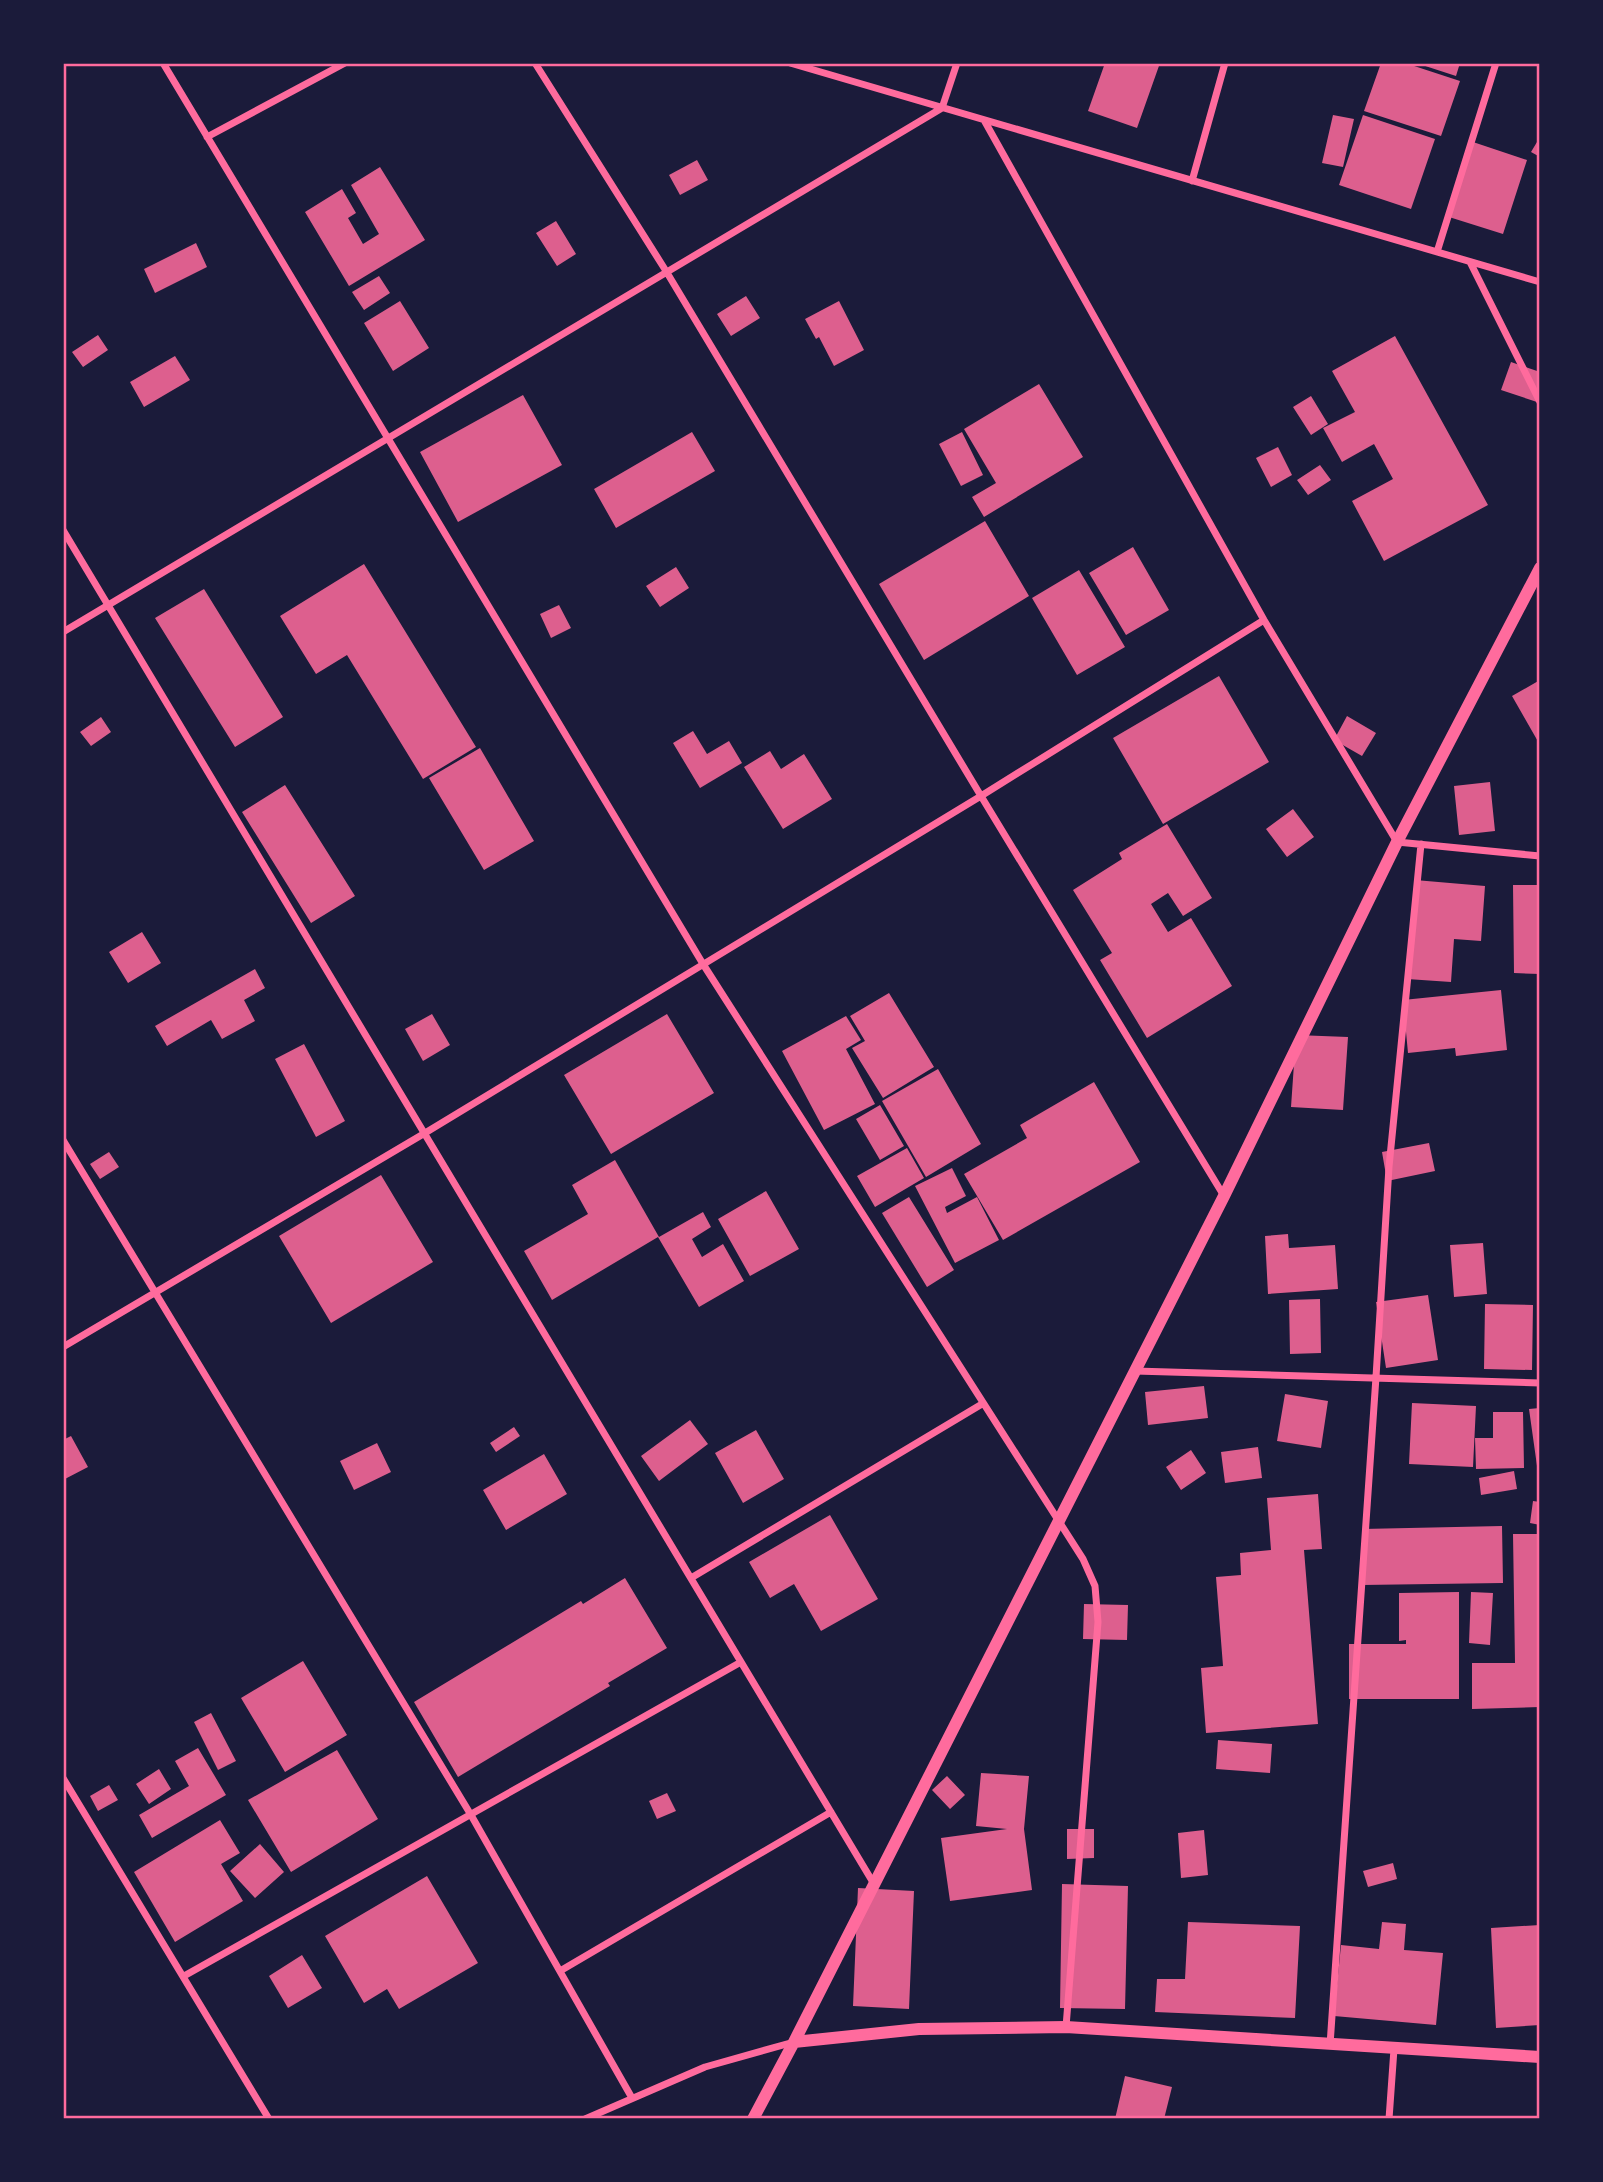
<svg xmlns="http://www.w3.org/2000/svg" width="1603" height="2182" viewBox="0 0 1603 2182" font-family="'Public Sans',sans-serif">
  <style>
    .building { fill: #dd5f8e }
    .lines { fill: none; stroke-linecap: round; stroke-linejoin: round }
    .minor { stroke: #ff6b9d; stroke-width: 7 }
    .tertiary { stroke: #ff6b9d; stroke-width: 12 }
    .neatline { fill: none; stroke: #ff6b9d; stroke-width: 2.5 }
  </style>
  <rect width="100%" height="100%" fill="#1b1b3a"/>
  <path class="building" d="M 1105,63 L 1160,63 L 1137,128 L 1088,111 Z
    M 1381,63 L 1405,63 L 1460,81 L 1441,136 L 1364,111 Z
    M 1416,63 L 1460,63 L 1456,76 Z
    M 1333,115 L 1354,119 L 1343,167 L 1322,163 Z
    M 1363,115 L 1435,139 L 1411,209 L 1339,185 Z
    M 1540,137 L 1540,157 L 1531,152 Z
    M 1473,142 L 1527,160 L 1503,234 L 1449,217 Z
    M 697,160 L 708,180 L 680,195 L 669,175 Z
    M 380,167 L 425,240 L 349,286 L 305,212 L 342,189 L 356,213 L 348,218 L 363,244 L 379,234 L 351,185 Z
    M 556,221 L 576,254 L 557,266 L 536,233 Z
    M 196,243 L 207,267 L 155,293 L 144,269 Z
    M 379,276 L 390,293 L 364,310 L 352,292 Z
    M 746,296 L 760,318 L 731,336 L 717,314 Z
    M 400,301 L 429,348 L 393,371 L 364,323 Z
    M 839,301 L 864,350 L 834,366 L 819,337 L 816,339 L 805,319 Z
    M 98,335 L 108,350 L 83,367 L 72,352 Z
    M 1395,336 L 1488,505 L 1384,561 L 1352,501 L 1393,479 L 1374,444 L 1342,462 L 1323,428 L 1355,412 L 1332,371 Z
    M 175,356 L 190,380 L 144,407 L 130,382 Z
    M 1511,362 L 1540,372 L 1540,393 L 1537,402 L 1501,390 Z
    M 1039,384 L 1083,457 L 984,517 L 972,497 L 996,483 L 964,429 Z
    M 523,395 L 562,465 L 458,522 L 420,452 Z
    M 1311,396 L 1328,424 L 1311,435 L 1293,407 Z
    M 692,432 L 715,471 L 616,528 L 594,489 Z
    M 962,432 L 983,475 L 961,486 L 939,444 Z
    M 1278,447 L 1292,475 L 1271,487 L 1256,458 Z
    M 1320,465 L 1331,480 L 1308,495 L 1297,480 Z
    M 985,521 L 1029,596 L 924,660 L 879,584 Z
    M 1133,547 L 1169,610 L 1126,635 L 1089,573 Z
    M 364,564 L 476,747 L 423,779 L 347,655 L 316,674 L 280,616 Z
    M 676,567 L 689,588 L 660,607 L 646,586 Z
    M 1079,570 L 1125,647 L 1077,675 L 1032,598 Z
    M 204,589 L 283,717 L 235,747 L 155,618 Z
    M 559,605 L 571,628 L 551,638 L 540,614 Z
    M 1219,676 L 1269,762 L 1163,824 L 1113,738 Z
    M 1540,680 L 1540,745 L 1512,696 Z
    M 1347,716 L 1376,733 L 1362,756 L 1334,740 Z
    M 101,717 L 111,732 L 91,746 L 80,732 Z
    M 693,731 L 707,754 L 729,741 L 742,763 L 700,788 L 673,743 Z
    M 480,748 L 534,841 L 484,870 L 429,778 Z
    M 770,751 L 781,769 L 804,754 L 832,799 L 783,829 L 744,767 Z
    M 1490,782 L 1495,831 L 1459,835 L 1454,786 Z
    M 285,785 L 355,896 L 311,923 L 242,812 Z
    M 1293,809 L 1314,837 L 1287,857 L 1266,829 Z
    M 1167,824 L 1212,898 L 1183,916 L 1168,893 L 1151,904 L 1168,932 L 1191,918 L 1232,986 L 1147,1038 L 1100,960 L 1112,953 L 1073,890 L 1122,859 L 1119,853 Z
    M 1415,880 L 1485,886 L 1481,941 L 1454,939 L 1451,982 L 1407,979 Z
    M 1513,885 L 1540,885 L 1540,974 L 1514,973 Z
    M 142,932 L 161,963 L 128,983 L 109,952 Z
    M 255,969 L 265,988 L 244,1000 L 255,1021 L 222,1039 L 211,1020 L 167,1046 L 155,1026 Z
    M 1501,990 L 1507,1050 L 1456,1056 L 1455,1048 L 1408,1053 L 1403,1000 Z
    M 889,993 L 934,1067 L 883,1098 L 852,1048 L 865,1041 L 850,1016 Z
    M 432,1014 L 450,1045 L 423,1061 L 405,1029 Z
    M 667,1014 L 714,1093 L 611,1154 L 564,1075 Z
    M 846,1016 L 861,1040 L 846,1049 L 875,1104 L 824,1130 L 782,1051 Z
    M 1296,1035 L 1348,1037 L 1343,1110 L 1291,1107 Z
    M 304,1044 L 345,1121 L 316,1137 L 275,1059 Z
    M 938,1069 L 981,1144 L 926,1177 L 882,1101 Z
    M 1094,1082 L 1140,1162 L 1003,1240 L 964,1174 L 1027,1138 L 1020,1125 Z
    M 880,1105 L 904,1146 L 880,1160 L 856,1119 Z
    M 1429,1143 L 1435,1171 L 1387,1181 L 1382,1152 Z
    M 907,1148 L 924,1178 L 875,1207 L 857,1176 Z
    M 109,1152 L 119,1167 L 100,1179 L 90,1164 Z
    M 615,1160 L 659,1237 L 703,1212 L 711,1227 L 692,1239 L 702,1257 L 723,1244 L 744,1281 L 699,1307 L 658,1237 L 552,1300 L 524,1251 L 588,1214 L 572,1185 Z
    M 952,1168 L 966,1196 L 945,1207 L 947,1213 L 977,1197 L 999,1240 L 955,1263 L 915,1186 Z
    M 381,1175 L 433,1262 L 331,1323 L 279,1236 Z
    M 766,1191 L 799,1249 L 750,1276 L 718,1219 Z
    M 909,1197 L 954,1270 L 927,1287 L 882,1213 Z
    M 1288,1234 L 1289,1248 L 1335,1245 L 1338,1289 L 1268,1294 L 1265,1236 Z
    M 1483,1243 L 1487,1294 L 1454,1297 L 1450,1245 Z
    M 1428,1295 L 1438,1360 L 1386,1368 L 1376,1302 Z
    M 1320,1299 L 1321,1353 L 1290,1354 L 1289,1300 Z
    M 1485,1304 L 1533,1305 L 1532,1370 L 1484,1369 Z
    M 1204,1386 L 1208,1418 L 1148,1425 L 1145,1392 Z
    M 1285,1394 L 1328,1401 L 1321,1448 L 1277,1441 Z
    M 1412,1403 L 1476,1406 L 1473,1467 L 1409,1464 Z
    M 1540,1408 L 1540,1473 L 1538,1473 L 1529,1409 Z
    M 1493,1412 L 1523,1412 L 1524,1468 L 1476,1469 L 1475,1438 L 1493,1438 Z
    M 690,1420 L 708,1444 L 659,1481 L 641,1456 Z
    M 514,1427 L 520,1436 L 496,1452 L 490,1443 Z
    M 756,1430 L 784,1479 L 743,1503 L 715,1453 Z
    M 71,1436 L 88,1467 L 63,1480 L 63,1440 Z
    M 377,1443 L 391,1472 L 354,1490 L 340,1461 Z
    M 1258,1447 L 1262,1478 L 1225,1483 L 1221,1452 Z
    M 1191,1450 L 1206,1473 L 1181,1490 L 1166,1467 Z
    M 544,1454 L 567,1494 L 506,1530 L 483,1490 Z
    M 1514,1471 L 1517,1489 L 1481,1495 L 1479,1478 Z
    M 1318,1494 L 1322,1549 L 1304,1550 L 1318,1724 L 1206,1733 L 1201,1668 L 1223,1666 L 1216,1577 L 1241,1575 L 1240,1553 L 1271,1550 L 1267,1498 Z
    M 1533,1501 L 1540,1502 L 1540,1525 L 1530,1523 Z
    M 830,1515 L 878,1599 L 821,1631 L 794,1584 L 770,1598 L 749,1562 Z
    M 1502,1526 L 1503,1583 L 1362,1585 L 1362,1529 Z
    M 1513,1534 L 1540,1534 L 1540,1707 L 1472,1709 L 1472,1663 L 1515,1663 Z
    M 625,1578 L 667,1648 L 608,1683 L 610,1686 L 458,1777 L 414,1702 L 581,1601 L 583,1604 Z
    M 1459,1592 L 1459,1699 L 1349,1699 L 1349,1644 L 1406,1644 L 1406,1640 L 1399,1641 L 1399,1593 Z
    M 1471,1592 L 1493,1593 L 1490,1645 L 1469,1643 Z
    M 1084,1604 L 1128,1605 L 1127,1640 L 1083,1639 Z
    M 303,1661 L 347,1735 L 285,1772 L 241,1698 Z
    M 211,1713 L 236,1761 L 218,1770 L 194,1722 Z
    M 1218,1740 L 1272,1744 L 1270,1773 L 1216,1769 Z
    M 198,1748 L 226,1795 L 152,1838 L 139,1815 L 189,1786 L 175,1761 Z
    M 337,1750 L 378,1819 L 291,1872 L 248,1800 Z
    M 159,1769 L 171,1789 L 149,1804 L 136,1784 Z
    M 981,1773 L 1029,1776 L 1024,1829 L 1032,1890 L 950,1901 L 941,1838 L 1007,1829 L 976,1826 Z
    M 947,1776 L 965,1795 L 950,1809 L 932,1790 Z
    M 109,1785 L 118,1800 L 98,1811 L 90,1796 Z
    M 667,1793 L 676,1811 L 657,1819 L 649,1801 Z
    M 220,1820 L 240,1853 L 221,1864 L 243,1901 L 175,1942 L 134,1872 Z
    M 1067,1829 L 1094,1829 L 1094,1858 L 1067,1859 Z
    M 1204,1830 L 1208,1875 L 1181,1878 L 1178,1833 Z
    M 260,1844 L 284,1872 L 255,1898 L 230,1871 Z
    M 1393,1863 L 1397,1879 L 1368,1887 L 1363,1871 Z
    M 427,1876 L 478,1963 L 399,2009 L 387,1989 L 364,2003 L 325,1936 Z
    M 1062,1884 L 1128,1886 L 1125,2009 L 1060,2008 Z
    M 858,1888 L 914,1891 L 909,2009 L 853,2006 Z
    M 1188,1922 L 1300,1926 L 1295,2018 L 1155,2012 L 1157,1979 L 1185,1979 Z
    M 1382,1922 L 1406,1924 L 1404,1950 L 1443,1953 L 1436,2025 L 1334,2016 L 1341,1945 L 1379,1949 Z
    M 1540,1925 L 1540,2025 L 1496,2028 L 1491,1928 Z
    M 302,1955 L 322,1988 L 288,2008 L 269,1976 Z
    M 1125,2076 L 1172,2087 L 1164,2119 L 1115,2119 Z"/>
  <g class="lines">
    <path class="minor" d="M 163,63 L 703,964 L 1083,1559 L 1095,1586 L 1098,1622 L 1066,2027
      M 535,63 L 666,271 L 981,796 L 1224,1196
      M 790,63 L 1540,282
      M 984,120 L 1264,620 L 1397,842 L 1540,856
      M 207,137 L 345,63
      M 1192,181 L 1225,63
      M 1437,252 L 1496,63
      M 1470,262 L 1540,402
      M 63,530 L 874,1884
      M 63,632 L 942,108 L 957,63
      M 63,1140 L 471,1815 L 632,2098
      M 63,1347 L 425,1133 L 981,796 L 1264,620
      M 1135,1371 L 1540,1383
      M 691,1578 L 982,1404
      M 63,1778 L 269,2119
      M 560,1971 L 831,1812
      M 184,1976 L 741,1662
      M 1330,2045 L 1376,1377 L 1389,1167 L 1421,844
      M 585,2119 L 705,2067 L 794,2042
      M 1389,2119 L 1394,2049"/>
    <path class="tertiary" d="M 794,2042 L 919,2029 L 1066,2027 L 1540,2057
      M 753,2119 L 794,2042 L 1224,1196 L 1397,842 L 1540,568"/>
  </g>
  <rect width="1603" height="2182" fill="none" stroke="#1b1b3a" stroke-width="130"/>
  <rect x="65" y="65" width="1473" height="2052" class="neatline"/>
</svg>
